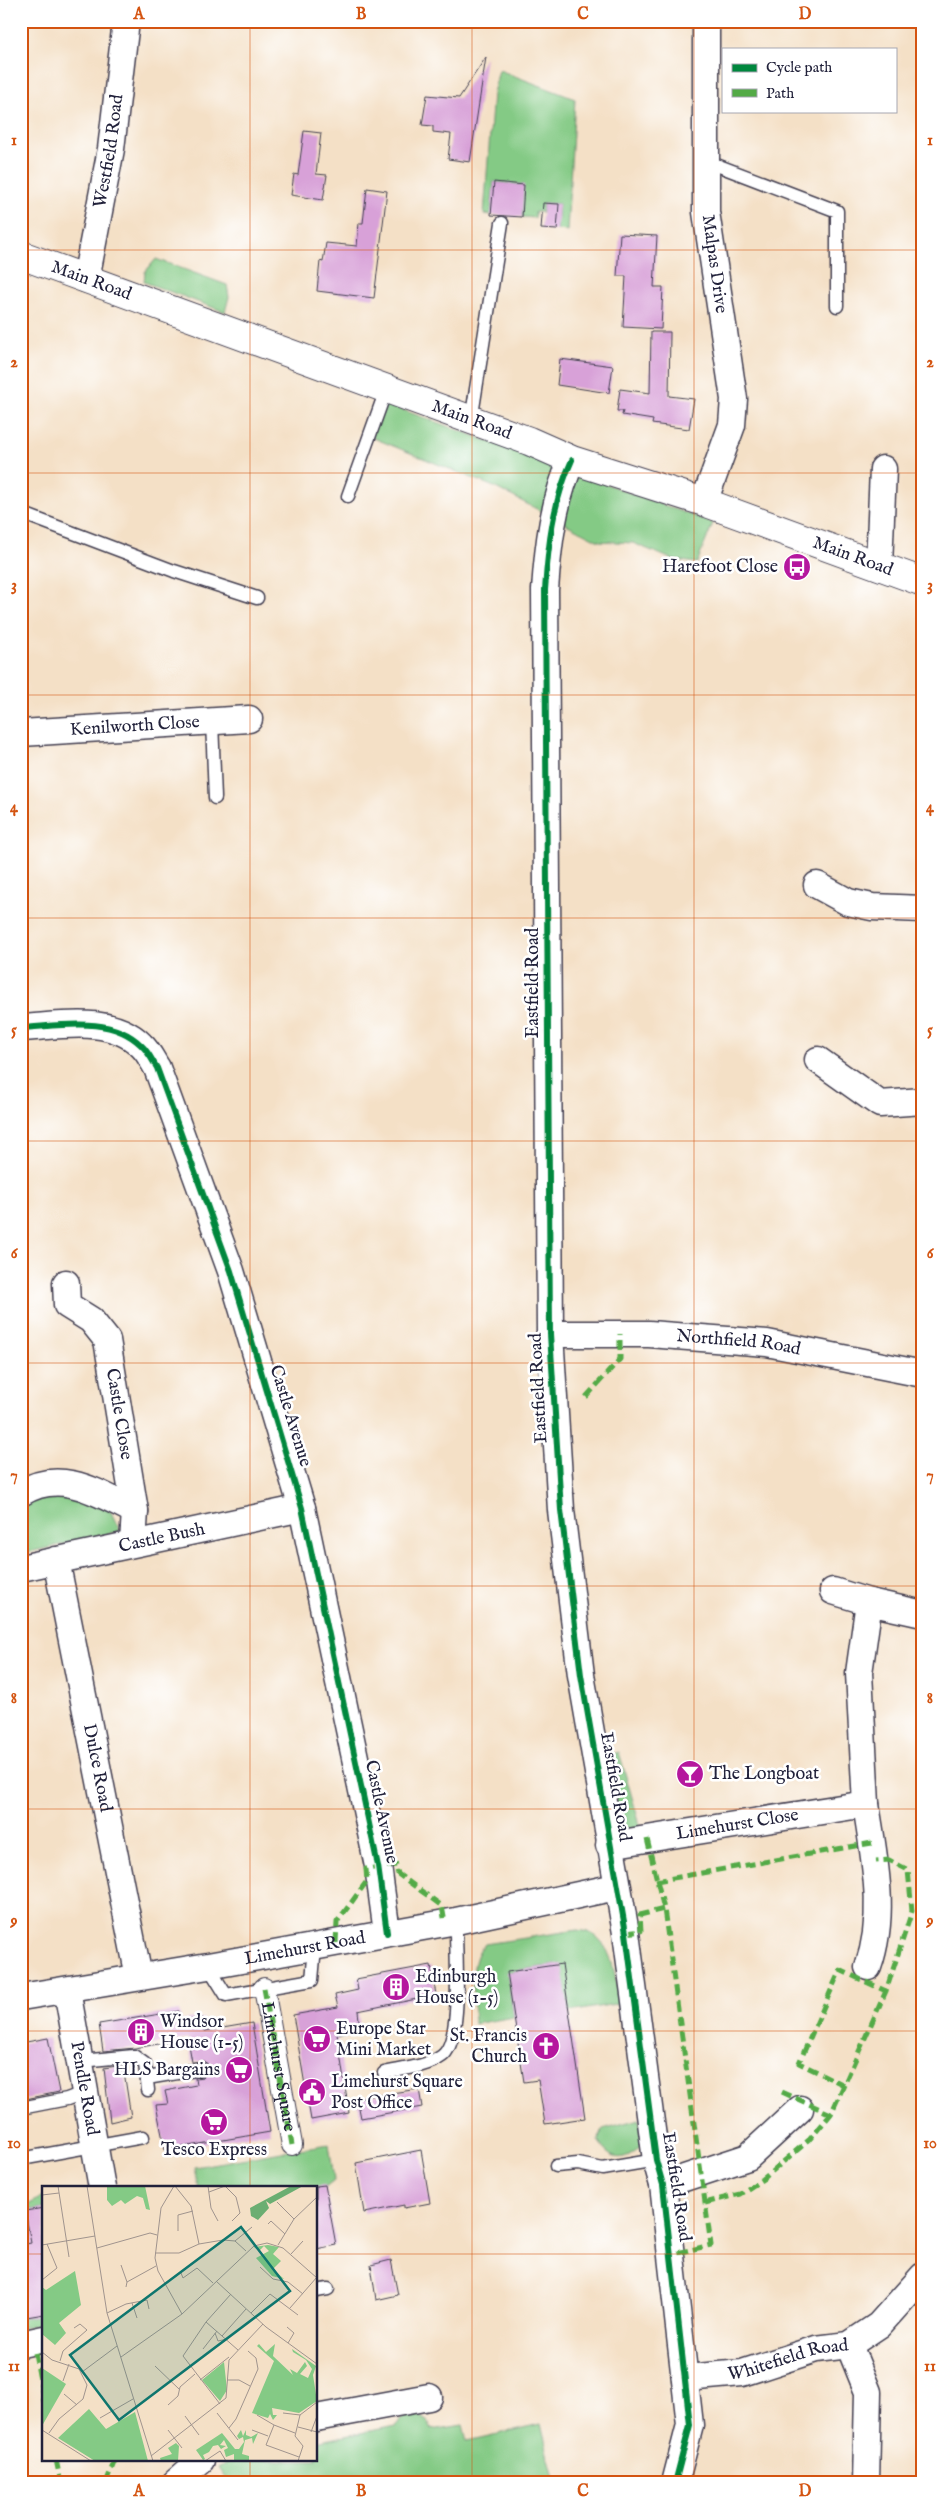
<svg xmlns="http://www.w3.org/2000/svg" width="944" height="2504" viewBox="0 0 944 2504" font-family="'IM FELL English',serif">
  <style>
    .green { fill: #84ca85; stroke: #537660 }
    .building { fill: #d8a1d8 }
    .lines { fill: none; stroke-linecap: round; stroke-linejoin: round }
    .service-casing { stroke: #423e50; stroke-width: 15 }
    .pedestrian-casing { stroke: #423e50; stroke-width: 22 }
    .minor-casing { stroke: #423e50; stroke-width: 29 }
    .tertiary-casing { stroke: #423e50; stroke-width: 30 }
    .service { stroke: #fff; stroke-width: 12 }
    .pedestrian { stroke: #fff; stroke-width: 20 }
    .minor { stroke: #fff; stroke-width: 26 }
    .tertiary { stroke: #fff; stroke-width: 28 }
    .quiet { stroke: #53aa46; stroke-width: 5; stroke-dasharray: 10 5; stroke-linecap: butt }
    .cycleway-casing { stroke: #fff; stroke-width: 9 }
    .cycleway { stroke: #00873e; stroke-width: 6 }
    .grid { fill: none; stroke: #d45411; stroke-width: 1; stroke-opacity: 0.55 }
    .labels { text-anchor: middle; dominant-baseline: central; stroke-width: 5; stroke-linejoin: round; paint-order: stroke }
    .street-label { font-size: 18px; fill: #22223b; stroke: #fff }
    .poi-label { font-size: 18px; fill: #22223b; stroke: #fff; text-anchor: start }
    .inset-road { fill: none; stroke: #a0948e; stroke-width: 1 }
    .view { fill: #0f766e; fill-opacity: 0.15; stroke: #0f766e; stroke-width: 2.5 }
    .inset-edge { fill: none; stroke: #22223b; stroke-width: 2.5 }
    .neatline { fill: none; stroke: #d45411; stroke-width: 2 }
    .grid-label { font-size: 16px; text-anchor: middle; font-weight: bold; fill: #d45411 }
  </style>
  <rect width="100%" height="100%" fill="#fff"/>
  <filter id="ink" filterUnits="userSpaceOnUse"><feTurbulence type="fractalNoise" baseFrequency=".02" numOctaves="2"/><feDisplacementMap in="SourceGraphic" scale="10" xChannelSelector="R" yChannelSelector="G"/><feConvolveMatrix kernelMatrix="1 2 1 2 8 2 1 2 1" color-interpolation-filters="sRGB"/></filter>
  <filter id="wash" filterUnits="userSpaceOnUse"><feTurbulence type="fractalNoise" baseFrequency=".0096" numOctaves="4" result="noise"/><feDisplacementMap in="SourceGraphic" scale="20" xChannelSelector="R" yChannelSelector="G"/><feGaussianBlur stdDeviation="1.12" result="paint"/><feColorMatrix in="noise" values="0 0 0 0 0 0 0 0 0 0 0 0 0 0 0 0 0 1.4 0 .05"/><feComposite in="paint" operator="in"/></filter>
  <g filter="url(#wash)">
    <rect width="100%" height="100%" fill="#f4e0c6"/>
    <path class="green" d="M 499,70 L 575,99 L 567,231 L 557,230 L 559,204 L 543,203 L 542,212 L 535,212 L 535,218 L 522,217 L 523,185 L 494,182 L 491,215 L 484,214 L 493,93 Z
      M 156,259 L 227,285 L 229,297 L 225,312 L 144,282 L 145,272 Z
      M 381,402 L 713,523 L 697,563 L 674,560 L 633,543 L 599,541 L 494,487 L 371,437 Z
      M 68,1490 L 110,1510 L 120,1531 L 21,1554 L 21,1504 L 26,1500 Z
      M 619,1752 L 642,1832 L 629,1834 L 621,1829 L 606,1756 Z
      M 577,1930 C 614,1932 613,1975 621,2003 L 569,2012 L 561,1964 L 507,1972 L 514,2017 L 474,2024 C 474,2001 467,1959 485,1944 Z
      M 639,2119 L 642,2145 C 625,2162 611,2163 598,2141 L 603,2129 Z
      M 329,2144 L 334,2180 L 324,2188 L 198,2188 L 194,2167 Z
      M 44,2196 L 44,2208 L 25,2211 L 26,2206 Z
      M 44,2314 L 44,2323 L 21,2328 L 21,2318 Z
      M 415,2413 L 428,2422 L 432,2430 L 463,2425 L 467,2441 L 541,2424 L 555,2483 L 226,2483 L 227,2481 L 218,2468 L 230,2460 L 316,2460 L 316,2442 L 395,2426 L 406,2416 Z"/>
    <g id="blocks">
      <path class="building" d="M 486,57 L 470,162 L 448,159 L 451,134 L 433,132 L 433,126 L 422,125 L 427,95 L 459,98 Z
        M 304,131 L 321,133 L 316,174 L 327,175 L 323,200 L 291,195 L 294,174 L 298,175 Z
        M 494,182 L 524,185 L 522,217 L 491,215 Z
        M 367,188 L 387,191 L 374,298 L 317,291 L 320,261 L 323,262 L 326,243 L 357,246 L 359,223 L 363,223 Z
        M 543,203 L 559,204 L 557,230 L 541,229 Z
        M 620,234 L 657,236 L 654,287 L 663,287 L 661,329 L 623,327 L 626,276 L 617,276 Z
        M 651,332 L 670,332 L 669,396 L 694,399 L 689,429 L 652,424 L 653,420 L 622,415 L 623,411 L 617,411 L 620,389 L 650,393 Z
        M 560,359 L 613,366 L 609,393 L 557,385 Z
        M 562,1964 L 585,2118 L 545,2124 L 538,2080 L 524,2082 L 507,1972 Z
        M 431,1965 L 436,1995 L 358,2011 L 360,2029 L 337,2034 L 349,2113 L 311,2120 L 293,2015 L 338,2007 L 335,1995 L 358,1990 L 356,1979 Z
        M 179,2011 L 181,2021 L 203,2018 L 205,2031 L 252,2023 L 270,2132 L 165,2150 L 156,2105 L 168,2104 L 165,2091 L 196,2085 L 195,2078 L 203,2077 L 208,2072 L 208,2064 L 203,2061 L 192,2062 L 188,2039 L 135,2048 L 103,2051 L 99,2024 Z
        M 48,2038 L 59,2092 L 21,2100 L 21,2043 Z
        M 123,2065 L 131,2117 L 110,2122 L 104,2068 Z
        M 419,2089 L 422,2107 L 361,2118 L 357,2098 Z
        M 421,2150 L 430,2203 L 404,2208 L 404,2205 L 364,2213 L 356,2163 Z
        M 325,2185 L 336,2245 L 316,2249 L 316,2186 Z
        M 44,2208 L 44,2314 L 21,2318 L 21,2245 L 31,2243 L 25,2211 Z
        M 391,2260 L 398,2295 L 376,2300 L 371,2265 Z"/>
    </g>
  </g>
  <g filter="url(#ink)">
    <use href="#blocks" fill-opacity="0" stroke="#423e50" stroke-width="1"/>
    <g class="lines">
      <g class="service-casing">
        <path id="service" d="M 706,161 L 837,211 L 837,306
          M 471,421 L 502,223
          M 348,496 L 386,390
          M 21,513 L 174,571 L 257,598
          M 212,721 L 215,798
          M 208,1966 L 226,1995 L 312,1980 L 315,1947
          M 81,2061 L 134,2056 L 145,2064 L 148,2090
          M 384,2073 C 402,2069 427,2067 442,2056 C 464,2040 455,1949 456,1921
          M 147,2078 L 201,2069
          M 21,2108 L 67,2099 L 86,2092
          M 21,2159 L 143,2137
          M 556,2166 L 578,2164 L 603,2169 L 656,2160
          M 316,2291 L 328,2289"/>
      </g>
      <g class="pedestrian-casing">
        <path id="pedestrian" d="M 264,1988 L 292,2145"/>
      </g>
      <g class="minor-casing">
        <g id="minor">
          <path id="s1" d="M 86,279 L 111,149 L 126,21"/>
          <path d="M 572,460 C 553,501 548,546 545,590 L 550,1334 L 561,1510 L 581,1675 L 626,1933 L 656,2160 L 663,2185 L 690,2425 L 675,2483"/>
          <path d="M 704,502 L 732,425 L 734,399 L 706,212 L 706,21"/>
          <path d="M 879,566 L 883,469"/>
          <path id="s2" d="M 21,733 L 249,719"/>
          <path d="M 817,885 L 848,902 L 872,907 L 923,909"/>
          <path d="M 21,1028 C 60,1026 111,1015 141,1045 C 148,1051 152,1060 157,1068 L 231,1271 L 302,1508 L 378,1866 L 387,1933"/>
          <path d="M 818,1060 L 880,1104 L 923,1101"/>
          <path id="s3" d="M 66,1283 L 67,1305 L 91,1320 L 107,1340 L 135,1511 L 133,1543"/>
          <path id="s4" d="M 550,1334 L 649,1334 L 767,1343 L 923,1374"/>
          <path d="M 21,1493 C 61,1468 98,1493 135,1511"/>
          <path id="s5" d="M 56,1560 L 139,1977"/>
          <path id="s6" d="M 21,1568 L 302,1508"/>
          <path d="M 833,1591 L 869,1602"/>
          <path d="M 866,1804 C 874,1859 887,1913 868,1967"/>
          <path id="s7" d="M 609,1845 L 866,1804 L 859,1673 L 869,1602 L 923,1614"/>
          <path id="s8" d="M 67,1990 L 102,2188"/>
          <path id="s9" d="M 21,1997 L 208,1966 L 456,1921 L 616,1887"/>
          <path d="M 663,2185 L 748,2157 L 800,2109"/>
          <path d="M 21,2344 L 44,2339"/>
          <path d="M 849,2345 L 868,2392 L 866,2483"/>
          <path id="s10" d="M 686,2378 L 742,2373 L 816,2349 L 849,2345 L 879,2325 L 923,2276"/>
          <path d="M 316,2418 L 429,2397"/>
          <path d="M 175,2483 L 201,2460"/>
        </g>
      </g>
      <g class="tertiary-casing">
        <g id="tertiary">
          <path id="s11" d="M 21,255 L 529,441 L 572,460 L 704,502 L 923,582"/>
        </g>
      </g>
      <use href="#service" class="service"/>
      <use href="#pedestrian" class="pedestrian"/>
      <use href="#minor" class="minor"/>
      <use href="#tertiary" class="tertiary"/>
      <g class="quiet">
        <path d="M 586,1397 L 620,1359 L 620,1334"/>
        <path d="M 647,1839 L 664,1909 L 711,2245 L 669,2255"/>
        <path d="M 656,1881 L 872,1843"/>
        <path d="M 626,1933 L 641,1931 L 640,1915 L 664,1909"/>
        <path d="M 336,1943 L 337,1922 L 367,1881 L 366,1869 L 396,1865 L 398,1874 L 442,1906 L 445,1923"/>
        <path id="s12" d="M 264,1988 L 292,2145"/>
        <path d="M 844,2085 L 799,2063 L 840,1970 L 886,1991"/>
        <path d="M 782,2092 L 831,2114"/>
        <path d="M 705,2203 L 740,2194 L 763,2179 L 809,2140 L 831,2114 L 886,1991 L 912,1911 L 908,1870 L 889,1860 L 876,1861"/>
        <path d="M 35,2353 L 44,2402"/>
        <path d="M 56,2460 L 61,2483"/>
        <path d="M 106,2483 L 115,2460"/>
      </g>
      <g class="cycleway-casing">
        <path id="cycleway" d="M 572,460 C 553,501 548,546 545,590 L 550,1334 L 561,1510 L 581,1675 L 626,1933 L 656,2160 L 663,2185 L 690,2425 L 675,2483
          M 21,1028 C 60,1026 111,1015 141,1045 C 148,1051 152,1060 157,1068 L 231,1271 L 302,1508 L 378,1866 L 387,1933"/>
      </g>
      <use href="#cycleway" class="cycleway"/>
    </g>
  </g>
  <path class="grid" d="M 250,21 L 250,2188M 472,21 L 472,2483M 694,21 L 694,2483M 21,250 L 923,250M 21,473 L 923,473M 21,695 L 923,695M 21,918 L 923,918M 21,1141 L 923,1141M 21,1363 L 923,1363M 21,1586 L 923,1586M 21,1809 L 923,1809M 21,2031 L 923,2031M 21,2254 L 44,2254M 316,2254 L 923,2254M 250,2460 L 250,2483"/>
  <defs>
    <g id="bus-disc" transform="scale(1.4375)"><circle r="9.5" fill="#b5179e" stroke="#fff"/><path d="M-5-6H5V4H4V6H2V4H-2V6H-4V4H-5ZM-3.5-4V0h7V-4ZM-3.5 1.2v1.5H-2V1.2ZM2 1.2v1.5H3.5V1.2Z" fill="#fff"/></g>
    <g id="bar-disc" transform="scale(1.4375)"><circle r="9.5" fill="#b5179e" stroke="#fff"/><path d="M-6-5H6L.8 .8V4.5H3.5V6h-7V4.5H-.8V.8Z" fill="#fff"/></g>
    <g id="building-disc" transform="scale(1.4375)"><circle r="9.5" fill="#b5179e" stroke="#fff"/><path d="M-4-6H4V6H1V3H-1V6H-4ZM-2.5-4.3h1.7v1.8h-1.7ZM.8-4.3h1.7v1.8H.8ZM-2.5-1h1.7V.8h-1.7ZM.8-1h1.7V.8H.8Z" fill="#fff"/></g>
    <g id="supermarket-disc" transform="scale(1.4375)"><circle r="9.5" fill="#b5179e" stroke="#fff"/><path d="M-6-5.5h2.5l.6 2H6L4.5 2H-2.5L-4.4-4H-6ZM-1.5 3.2a1.3 1.3 0 1 0 .1 0ZM3 3.2a1.3 1.3 0 1 0 .1 0Z" fill="#fff"/></g>
    <g id="church-disc" transform="scale(1.4375)"><circle r="9.5" fill="#b5179e" stroke="#fff"/><path d="M-1.2-6h2.4v3.5h3.3v2.4h-3.3V6h-2.4V-.1h-3.3v-2.4h3.3Z" fill="#fff"/></g>
    <g id="civic-disc" transform="scale(1.4375)"><circle r="9.5" fill="#b5179e" stroke="#fff"/><path d="M-.6-6.5H3V-4.5H.6V-3L4-1V1h2V6H-6V1h2V-1L-.6-3ZM-1.2 2.5V6h2.4V2.5Z" fill="#fff"/></g>
  </defs>
  <g fill-rule="evenodd">
    <use href="#bus-disc" x="797" y="567"/>
    <use href="#bar-disc" x="690" y="1774"/>
    <use href="#building-disc" x="396" y="1987"/>
    <use href="#building-disc" x="141" y="2032"/>
    <use href="#supermarket-disc" x="317" y="2039"/>
    <use href="#church-disc" x="546" y="2046"/>
    <use href="#supermarket-disc" x="239" y="2070"/>
    <use href="#civic-disc" x="312" y="2092"/>
    <use href="#supermarket-disc" x="214" y="2122"/>
  </g>
  <g class="labels">
    <g class="street-label">
      <text stroke="none"><textPath href="#s1" startOffset="130">Westfield Road</textPath></text>
      <text transform="translate(714 264) rotate(82)">Malpas Drive</text>
      <text stroke="none"><textPath href="#s11" startOffset="75">Main Road</textPath></text>
      <text stroke="none"><textPath href="#s11" startOffset="480">Main Road</textPath></text>
      <text stroke="none"><textPath href="#s11" startOffset="885">Main Road</textPath></text>
      <text stroke="none"><textPath href="#s2" startOffset="114">Kenilworth Close</textPath></text>
      <text transform="translate(533 983) rotate(-90)">Eastfield Road</text>
      <text stroke="none"><textPath href="#s4" startOffset="189">Northfield Road</textPath></text>
      <text transform="translate(539 1388) rotate(-93)">Eastfield Road</text>
      <text stroke="none"><textPath href="#s3" startOffset="151">Castle Close</textPath></text>
      <text transform="translate(290 1416) rotate(73)">Castle Avenue</text>
      <text stroke="none"><textPath href="#s6" startOffset="144">Castle Bush</textPath></text>
      <text stroke="none"><textPath href="#s5" startOffset="212">Dulce Road</textPath></text>
      <text transform="translate(615 1787) rotate(80)">Eastfield Road</text>
      <text transform="translate(381 1812) rotate(78)">Castle Avenue</text>
      <text stroke="none"><textPath href="#s7" startOffset="130">Limehurst Close</textPath></text>
      <text stroke="none"><textPath href="#s9" startOffset="288">Limehurst Road</textPath></text>
      <text stroke="none"><textPath href="#s12" startOffset="80">Limehurst Square</textPath></text>
      <text stroke="none"><textPath href="#s8" startOffset="100">Pendle Road</textPath></text>
      <text transform="translate(676 2187) rotate(81)">Eastfield Road</text>
      <text stroke="none"><textPath href="#s10" startOffset="104">Whitefield Road</textPath></text>
    </g>
    <g class="poi-label">
      <text x="778" y="567" text-anchor="end">Harefoot Close</text>
      <text x="709" y="1774">The Longboat</text>
      <text x="415" y="1977">Edinburgh<tspan x="415" dy="21">House (1-5)</tspan></text>
      <text x="160" y="2022">Windsor<tspan x="160" dy="21">House (1-5)</tspan></text>
      <text x="336" y="2029">Europe Star<tspan x="336" dy="21">Mini Market</tspan></text>
      <text x="527" y="2036" text-anchor="end">St. Francis<tspan x="527" dy="21">Church</tspan></text>
      <text x="220" y="2070" text-anchor="end">HLS Bargains</text>
      <text x="331" y="2082">Limehurst Square<tspan x="331" dy="21">Post Office</tspan></text>
      <text x="214" y="2150" text-anchor="middle">Tesco Express</text>
    </g>
  </g>
  <g transform="translate(42 2186)">
    <rect width="275" height="275" fill="#f4e0c6"/>
    <path d="M 65,0 L 103,0 L 108,24 L 104,23 L 101,12 L 95,10 L 83,18 L 79,14 L 70,20 L 65,14 ZM 226,59 L 237,61 L 231,68 L 239,75 L 231,83 L 242,93 L 230,90 L 214,72 L 227,65 L 222,60 L 217,65 L 212,61 ZM 33,85 L 39,119 L 17,137 L 24,147 L 13,159 L 0,148 L 0,101 L 4,104 ZM 217,158 L 224,166 L 233,158 L 231,170 L 251,189 L 248,183 L 255,187 L 263,176 L 265,180 L 258,188 L 266,192 L 270,183 L 264,174 L 251,166 L 250,163 L 274,180 L 271,189 L 275,215 L 257,227 L 230,222 L 231,229 L 235,229 L 231,234 L 228,228 L 226,232 L 210,227 L 232,175 L 215,160 ZM 182,176 L 185,204 L 178,215 L 160,194 ZM 0,182 L 24,198 L 0,240 ZM 47,223 L 64,243 L 93,226 L 106,275 L 53,275 L 16,252 ZM 199,244 L 201,250 L 204,244 L 204,249 L 209,251 L 216,247 L 211,258 L 210,252 L 203,254 L 200,268 L 207,270 L 207,275 L 192,275 L 192,268 L 184,271 L 182,264 L 186,262 L 182,254 L 178,259 L 184,260 L 179,263 L 176,259 L 171,260 L 167,266 L 161,269 L 163,273 L 161,274 L 154,264 L 180,247 L 193,263 L 197,263 L 202,256 L 201,251 L 197,253 L 195,250 ZM 134,257 L 137,260 L 136,275 L 119,275 L 118,272 L 130,268 L 126,262 Z" fill="#84ca85"/>
    <path d="M 249,0 L 261,0 L 228,18 L 224,15 L 227,22 L 216,34 L 209,30 L 208,22 Z" fill="#6bae72"/>
    <path class="inset-road" d="M 16,0 L 27,71M 45,0 L 65,127 L 111,275M 132,0 L 119,22 L 113,72 L 116,85 L 140,128M 133,0 L 149,20 L 157,58M 166,0 L 169,22 L 176,35M 167,6 L 183,0 L 194,11 L 198,27 L 190,35M 0,9 L 17,7M 235,16 L 252,33M 226,38 L 229,35 L 243,48M 136,45 L 136,29 L 151,25M 193,55 L 210,41M 0,59 L 53,50M 236,59 L 252,33 L 275,11M 55,62 L 108,47 L 115,49M 113,67 L 137,67 L 157,58 L 181,54 L 193,55 L 204,65M 249,68 L 261,55M 79,79 L 85,96M 218,81 L 231,93 L 246,96 L 261,108M 139,87 L 141,92 L 155,82 L 171,97M 0,94 L 15,82 L 5,58M 174,95 L 224,141 L 275,178M 84,101 L 85,96 L 114,80M 90,117 L 95,132M 248,122 L 275,91M 65,127 L 84,118 L 105,114 L 107,123M 209,127 L 228,108 L 256,129M 164,136 L 196,164M 245,141 L 252,147 L 246,157M 173,147 L 176,155 L 185,153M 180,150 L 204,123M 161,163 L 175,145M 0,166 L 10,174 L 37,183 L 45,199 L 41,213 L 17,233 L 7,247M 79,171 L 140,128 L 212,60 L 225,57 L 241,62 L 275,92M 18,175 L 21,165 L 45,144 L 38,138 L 32,142M 113,180 L 137,203M 40,186 L 75,160M 158,194 L 187,171M 185,194 L 197,194 L 208,200M 21,195 L 27,178M 22,208 L 35,219M 178,218 L 141,170 L 164,136 L 189,108M 126,219 L 136,210 L 138,201 L 153,188M 175,227 L 196,254M 241,227 L 258,229M 215,229 L 232,239M 143,230 L 157,249M 58,232 L 91,213M 256,241 L 275,246M 187,242 L 194,233 L 216,183 L 214,172 L 206,165M 0,244 L 49,275M 126,244 L 140,262M 210,244 L 226,250M 269,246 L 275,230M 253,247 L 232,239 L 224,259 L 257,271M 109,270 L 184,212 L 187,174 L 221,138M 163,275 L 178,265 L 184,275M 256,275 L 261,260 L 253,250 L 258,229 L 275,216"/>
    <path class="view" d="M 199,41 L 248,105 L 77,234 L 28,169 Z"/>
    <rect width="275" height="275" class="inset-edge"/>
  </g>
  <rect width="944" height="2504" fill="none" stroke="#fff" stroke-width="55"/>
  <rect x="722" y="48" width="175" height="65" fill="#ffffff" stroke="#a7a7b1"/>
  <rect x="732" y="64" width="25" height="8" fill="#00873e" stroke="#a7a7b1"/>
  <text x="766" y="72" font-size="15" fill="#22223b">Cycle path</text>
  <rect x="732" y="89" width="25" height="8" fill="#53aa46" stroke="#a7a7b1"/>
  <text x="766" y="98" font-size="15" fill="#22223b">Path</text>
  <rect x="28" y="28" width="888" height="2448" class="neatline"/>
  <g class="grid-label">
    <text x="139" y="19">A</text>
    <text x="361" y="19">B</text>
    <text x="583" y="19">C</text>
    <text x="805" y="19">D</text>
    <text x="14" y="145">1</text>
    <text x="930" y="145">1</text>
    <text x="14" y="367">2</text>
    <text x="930" y="367">2</text>
    <text x="14" y="590">3</text>
    <text x="930" y="590">3</text>
    <text x="14" y="812">4</text>
    <text x="930" y="812">4</text>
    <text x="14" y="1035">5</text>
    <text x="930" y="1035">5</text>
    <text x="14" y="1258">6</text>
    <text x="930" y="1258">6</text>
    <text x="14" y="1480">7</text>
    <text x="930" y="1480">7</text>
    <text x="14" y="1703">8</text>
    <text x="930" y="1703">8</text>
    <text x="14" y="1926">9</text>
    <text x="930" y="1926">9</text>
    <text x="14" y="2148">10</text>
    <text x="930" y="2148">10</text>
    <text x="14" y="2371">11</text>
    <text x="930" y="2371">11</text>
    <text x="139" y="2496">A</text>
    <text x="361" y="2496">B</text>
    <text x="583" y="2496">C</text>
    <text x="805" y="2496">D</text>
  </g>
</svg>
